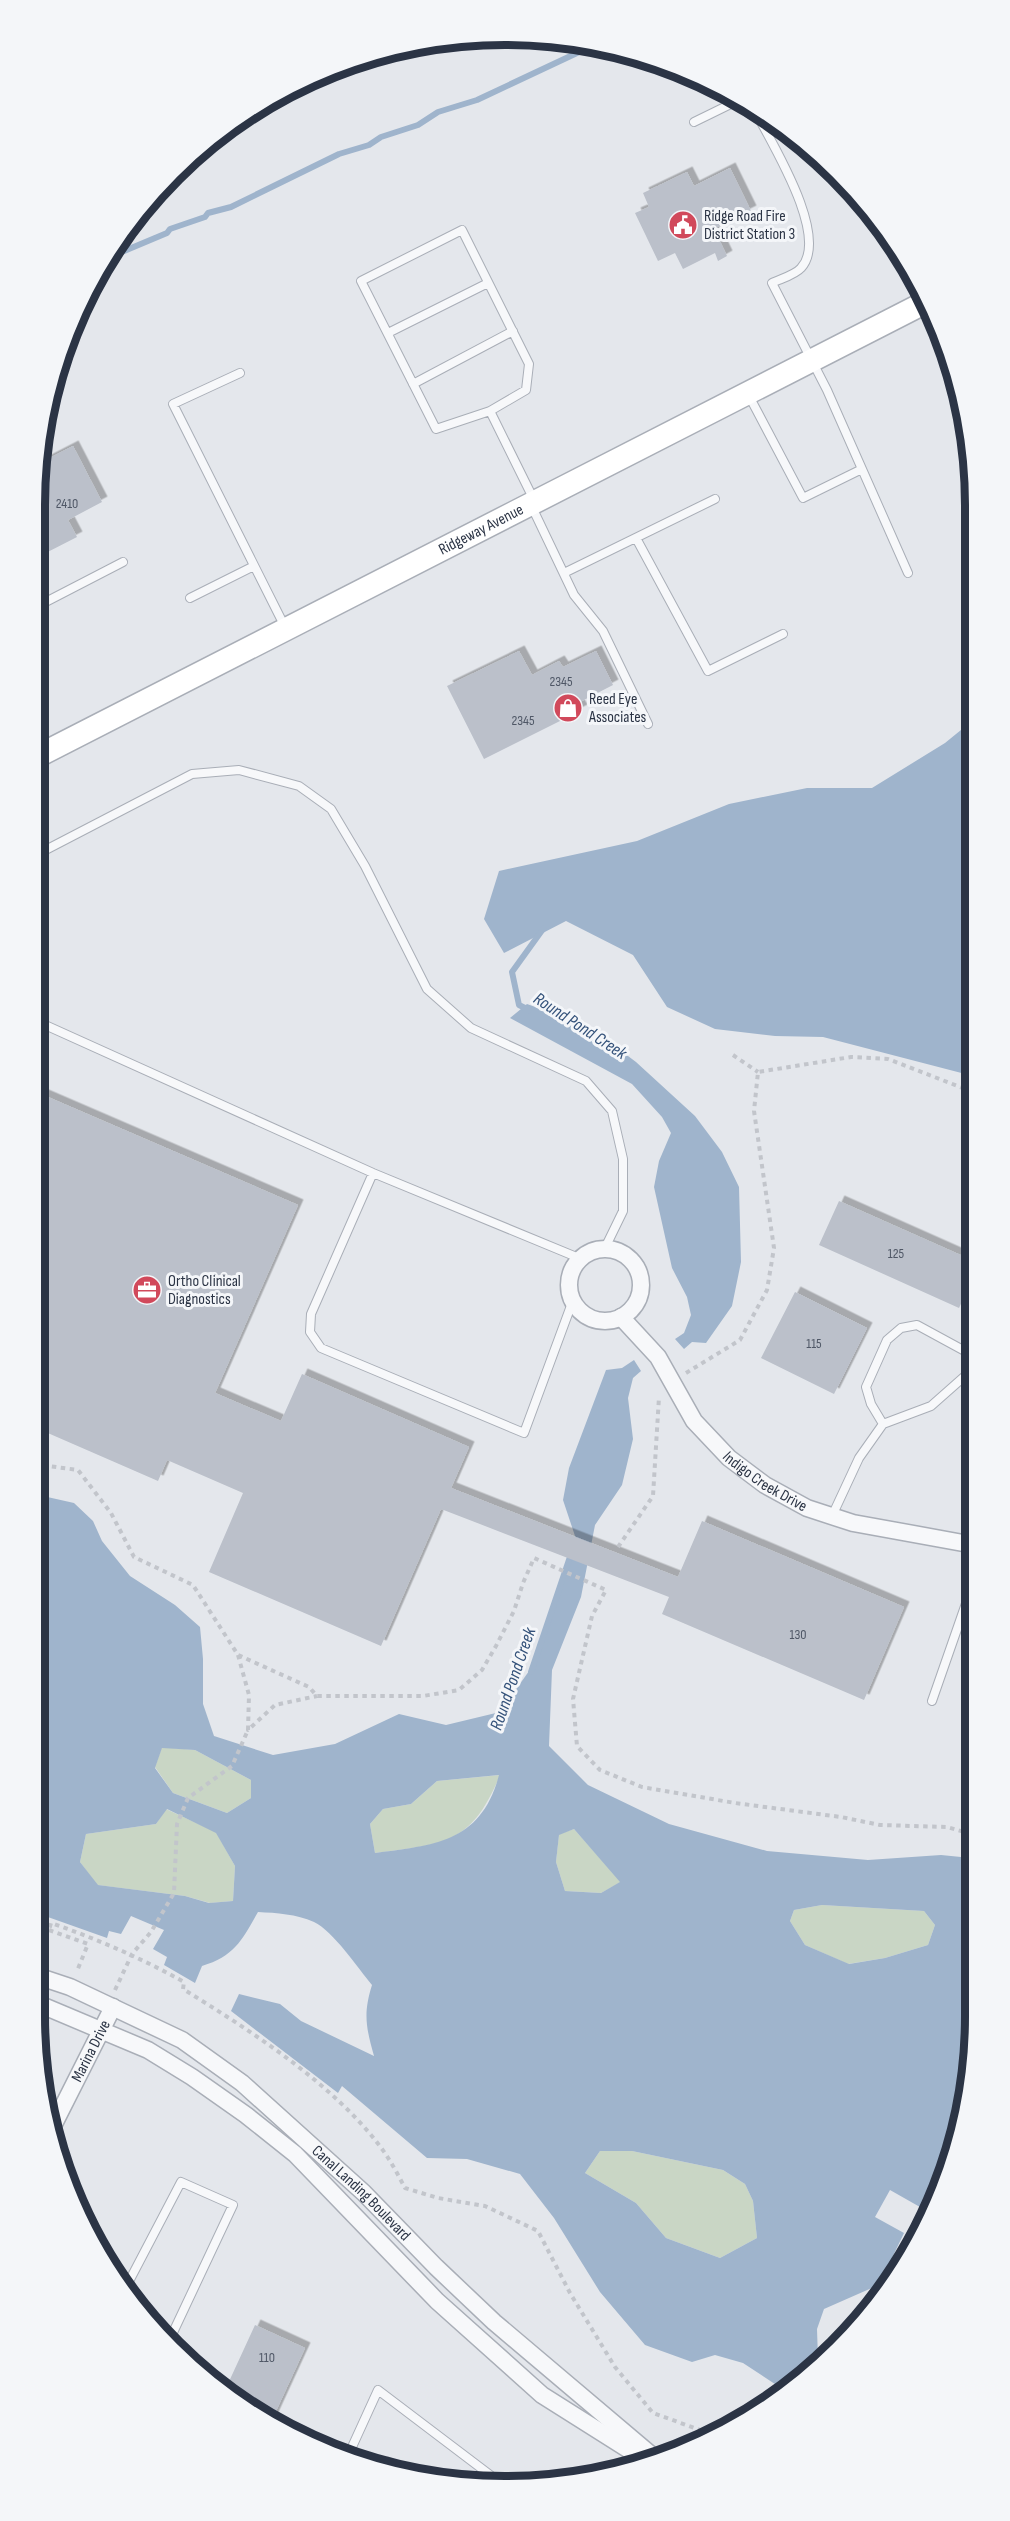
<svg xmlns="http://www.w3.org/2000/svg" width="1010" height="2521" viewBox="0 0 1010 2521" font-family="'Sofia Sans Condensed',sans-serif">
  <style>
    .green { fill: #c9d6c5 }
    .water { fill: #9fb4cc; fill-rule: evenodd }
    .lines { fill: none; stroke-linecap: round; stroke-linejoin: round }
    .stream { stroke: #9fb4cc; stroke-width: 6 }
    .building { fill: #bbc0ca; filter: url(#shadow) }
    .service-casing { stroke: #a9aeb7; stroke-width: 10 }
    .minor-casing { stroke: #a9aeb7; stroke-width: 19 }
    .secondary-casing { stroke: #a9aeb7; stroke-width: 25 }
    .path { stroke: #c2c5cb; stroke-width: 4; stroke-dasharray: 4.5 4.5; stroke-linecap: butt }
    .service { stroke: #f7f8fa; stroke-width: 8 }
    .minor { stroke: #f7f8fa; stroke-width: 16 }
    .secondary { stroke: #fff; stroke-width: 22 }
    .labels { text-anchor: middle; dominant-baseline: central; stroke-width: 6; stroke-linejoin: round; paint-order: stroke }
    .number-label { font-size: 14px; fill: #4f5766 }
    .poi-label { font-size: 16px; fill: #2b3445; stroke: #f4f6f9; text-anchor: start }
    .street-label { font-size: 16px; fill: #2b3445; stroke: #f4f6f9 }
    .water-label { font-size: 18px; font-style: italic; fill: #34527a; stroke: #f4f6f9 }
    .rim { fill: none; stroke: #2b3445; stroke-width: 8 }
  </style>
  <defs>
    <filter id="shadow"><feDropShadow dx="5.5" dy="-5.5" stdDeviation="0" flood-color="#0004"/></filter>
  </defs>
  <rect width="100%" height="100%" fill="#e4e7ec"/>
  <path class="green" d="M 162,1747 L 195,1750 L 251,1780 L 251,1798 L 227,1813 L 173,1793 L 155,1767 Z
    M 500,1775 C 471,1846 443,1844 375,1853 L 370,1824 L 383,1809 L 411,1804 L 437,1781 Z
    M 166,1809 L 216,1832 L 235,1866 L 233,1901 L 210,1903 L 185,1896 L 97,1885 L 80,1862 L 86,1834 L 156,1824 Z
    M 574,1829 L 621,1882 L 601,1893 L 565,1891 L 556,1862 L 559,1834 Z
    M 822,1905 L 924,1911 L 935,1925 L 928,1945 L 885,1958 L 848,1964 L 805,1945 L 790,1921 L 794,1910 Z
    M 600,2151 L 632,2151 L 723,2170 L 745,2184 L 753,2201 L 757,2238 L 720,2258 L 666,2238 L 636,2203 L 585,2173 Z"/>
  <path class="water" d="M 972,721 L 973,1076 L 823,1037 L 775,1036 L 715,1029 L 667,1007 L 633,955 L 566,921 L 504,953 L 484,919 L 499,871 L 637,841 L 729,804 L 807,788 L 872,788 L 945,743 Z
    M 527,1004 L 588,1026 L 636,1062 L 695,1116 L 722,1152 L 739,1187 L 741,1262 L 732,1306 L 706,1343 L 692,1342 L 684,1349 L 675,1339 L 684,1333 L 691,1315 L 687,1297 L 672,1268 L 654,1187 L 659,1161 L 671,1133 L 662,1117 L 632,1084 L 510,1018 Z
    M 634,1360 L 641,1371 L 633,1378 L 628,1398 L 633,1439 L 622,1485 L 595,1525 L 581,1597 L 552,1670 L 549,1746 L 588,1785 L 669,1824 L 767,1851 L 868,1860 L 941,1855 L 971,1858 L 975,1861 L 975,2016 L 955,2138 L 946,2146 L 951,2167 L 927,2211 L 890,2190 L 875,2217 L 904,2233 L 892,2258 L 900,2262 L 888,2285 L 874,2287 L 824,2309 L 817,2329 L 818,2359 L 784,2390 L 743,2363 L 715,2355 L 692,2362 L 645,2345 L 600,2292 L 554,2218 L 520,2174 L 467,2159 L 427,2158 L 342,2086 L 338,2093 L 231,2011 L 239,1994 L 280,2004 L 301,2021 L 374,2056 C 366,2027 363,2014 372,1985 C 358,1968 333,1931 314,1922 C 296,1914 277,1913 258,1912 C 242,1940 235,1956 202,1966 L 195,1983 L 164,1965 L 167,1957 L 153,1949 L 164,1930 L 131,1916 L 121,1934 L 109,1931 L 107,1938 L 45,1916 L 43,1925 L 35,1923 L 34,1494 L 74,1503 L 93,1521 L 102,1541 L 130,1576 L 175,1605 L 200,1627 L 203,1659 L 203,1704 L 214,1736 L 273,1755 L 335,1744 L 399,1714 L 446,1725 L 500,1712 L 534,1664 L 577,1542 L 563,1500 L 569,1468 L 606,1370 L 622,1368 ZM 162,1748 L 195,1750 L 251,1780 L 251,1798 L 227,1813 L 173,1793 L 155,1768 ZM 499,1775 C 481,1843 434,1845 375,1853 L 370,1824 L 383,1809 L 411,1804 L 437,1781 ZM 167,1809 L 216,1833 L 235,1866 L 233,1901 L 209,1903 L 185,1896 L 98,1885 L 80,1862 L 86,1834 L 156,1824 ZM 574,1829 L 620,1882 L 601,1893 L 565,1891 L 556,1862 L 559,1835 ZM 822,1905 L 924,1911 L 935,1925 L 928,1945 L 885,1958 L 849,1964 L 805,1945 L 790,1921 L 794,1910 ZM 600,2151 L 632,2151 L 723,2170 L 745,2184 L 753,2201 L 757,2238 L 720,2258 L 666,2238 L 636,2203 L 585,2173 Z"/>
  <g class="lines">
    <path class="stream" d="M 105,259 L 167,233 L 170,229 L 205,217 L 208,213 L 231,207 L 339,154 L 369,145 L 381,137 L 418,125 L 438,112 L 477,100 L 594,45
      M 529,1010 L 519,1005 L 512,972 L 543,929
      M 531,1672 L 572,1551"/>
  </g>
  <path class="building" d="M 730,168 L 751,211 L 714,229 L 727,256 L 718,261 L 715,253 L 683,269 L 675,253 L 658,261 L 635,213 L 649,207 L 643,193 L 687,172 L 694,186 Z
    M 73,446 L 102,502 L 68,520 L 77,537 L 34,559 L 34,505 L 42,462 Z
    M 519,651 L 532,675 L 559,661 L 563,667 L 596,651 L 613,685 L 578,703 L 582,710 L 484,759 L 447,686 Z
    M 34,1091 L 298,1205 L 215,1393 L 281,1421 L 302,1374 L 469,1447 L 451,1488 L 678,1577 L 702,1521 L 904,1607 L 864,1700 L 662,1614 L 669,1597 L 441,1509 L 381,1646 L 209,1572 L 243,1493 L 167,1460 L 158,1481 L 34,1427 Z
    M 839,1201 L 974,1261 L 974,1276 L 959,1308 L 819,1245 Z
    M 795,1292 L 867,1328 L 834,1394 L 761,1358 Z
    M 255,2325 L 305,2348 L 270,2424 L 226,2388 Z
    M 382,2462 L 406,2473 L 405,2474 L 379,2468 Z"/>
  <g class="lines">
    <g class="service-casing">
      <path id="service" d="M 753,107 C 769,139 831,236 801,268 C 795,275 780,279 772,283 L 827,390 L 908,573
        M 694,122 L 739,100
        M 388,333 L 488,283
        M 240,373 L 173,404 L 286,629
        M 413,384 L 513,331
        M 748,394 L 803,498 L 862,469
        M 490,411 L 436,429 L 361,281 L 462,230 L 529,364 L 526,390 L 490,411 L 535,502
        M 531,505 L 574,595 L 603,631 L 648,724
        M 636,538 L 708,671 L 783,634
        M 564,573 L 715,499
        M 190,598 L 254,566
        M 34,608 L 123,562
        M 34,856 L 192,774 L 239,770 L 299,786 L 331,809 L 365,866 L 427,989 L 471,1028 L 586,1081 L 612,1111 L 623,1159 L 623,1211 L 605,1248
        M 34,1020 L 373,1173 L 579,1258
        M 373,1173 L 311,1314 L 310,1332 L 321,1348 L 524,1433 L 572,1303
        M 974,1356 L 917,1325 L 901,1328 L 887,1340 L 866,1387 L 871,1404 L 883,1424 L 931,1406 L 974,1368
        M 832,1516 L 859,1458 L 883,1424
        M 970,1592 L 974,1571
        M 932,1701 L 970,1592 L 974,1594
        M 125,2289 L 181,2182 L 233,2205 L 169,2341
        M 347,2458 L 378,2390 L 498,2481"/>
    </g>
    <g class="minor-casing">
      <g id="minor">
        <circle cx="605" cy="1285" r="36"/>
        <path id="s1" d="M 621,1317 L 658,1357 L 694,1421 L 729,1458 L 765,1485 L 807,1508 L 853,1523 L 974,1545"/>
        <path id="s2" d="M 34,1975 L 70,1987 L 182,2040 L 242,2083 L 364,2193 L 436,2267 L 494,2322 L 656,2459"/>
        <path d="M 34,2002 L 148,2050 L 192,2077 L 246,2115 L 295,2154 L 437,2301 L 542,2395 L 645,2460"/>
        <path id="s3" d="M 53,2126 L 113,2007"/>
      </g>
    </g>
    <g class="secondary-casing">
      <g id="secondary">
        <path id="s4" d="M 34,758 L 928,301"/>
      </g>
    </g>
    <path class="path" d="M 733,1055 L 758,1072
      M 686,1373 L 740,1340 L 767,1290 L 774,1248 L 754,1111 L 758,1072 L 851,1057 L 888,1059 L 973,1092
      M 34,1464 L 78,1470 L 111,1513 L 134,1557 L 193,1585 L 238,1655 L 309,1687 L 317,1696 L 423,1696 L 459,1690 L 482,1670 L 496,1646 L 514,1611 L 523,1583 L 534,1558 L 606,1590 L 592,1616 L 573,1699 L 577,1746 L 600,1770 L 642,1787 L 735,1803 L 841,1817 L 880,1825 L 947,1827 L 975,1835
      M 618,1547 L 653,1496 L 659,1397
      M 238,1655 L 249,1695 L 248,1730 L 275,1705 L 317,1696
      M 34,1926 L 49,1930 L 51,1923 C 97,1939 141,1958 184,1982 L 183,1989 C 251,2031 334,2084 382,2149 C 391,2161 398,2175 405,2188 L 438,2198 L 485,2206 L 538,2231 L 570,2293 L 615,2367 L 653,2413 L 714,2435
      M 49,1930 L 88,1944 L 77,1971
      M 115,1990 L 132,1954 L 151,1932 L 174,1893 L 177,1824 L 188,1798 L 232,1766 L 248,1730
      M 38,2037 L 49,2027"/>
    <use href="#service" class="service"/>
    <use href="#minor" class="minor"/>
    <use href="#secondary" class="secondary"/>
  </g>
  <defs>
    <g id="civic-disc" transform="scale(1.5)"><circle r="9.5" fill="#d1495b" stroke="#f4f6f9"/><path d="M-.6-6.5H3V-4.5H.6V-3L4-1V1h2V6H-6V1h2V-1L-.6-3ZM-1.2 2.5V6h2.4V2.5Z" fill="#fff"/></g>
    <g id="shop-disc" transform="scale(1.5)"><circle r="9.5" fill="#d1495b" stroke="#f4f6f9"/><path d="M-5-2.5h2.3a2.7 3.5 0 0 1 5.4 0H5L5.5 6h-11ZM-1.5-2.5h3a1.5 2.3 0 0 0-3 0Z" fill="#fff"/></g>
    <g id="office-disc" transform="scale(1.5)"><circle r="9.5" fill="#d1495b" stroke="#f4f6f9"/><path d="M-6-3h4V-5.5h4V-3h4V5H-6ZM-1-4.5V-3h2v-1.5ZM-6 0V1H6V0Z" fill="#fff"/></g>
  </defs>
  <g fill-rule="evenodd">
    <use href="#civic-disc" x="683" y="225"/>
    <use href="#shop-disc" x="568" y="708"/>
    <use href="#office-disc" x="147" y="1290"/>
  </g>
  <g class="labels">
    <g class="number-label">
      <text x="67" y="503">2410</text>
      <text x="561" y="681">2345</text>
      <text x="523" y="720">2345</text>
      <text x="896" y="1253">125</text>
      <text x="814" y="1343">115</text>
      <text x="798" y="1634">130</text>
      <text x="267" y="2357">110</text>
    </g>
    <g class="poi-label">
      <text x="704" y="216">Ridge Road Fire<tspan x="704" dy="18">District Station 3</tspan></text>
      <text x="589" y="699">Reed Eye<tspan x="589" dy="18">Associates</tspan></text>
      <text x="168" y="1281">Ortho Clinical<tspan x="168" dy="18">Diagnostics</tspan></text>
    </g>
    <g class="street-label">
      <text stroke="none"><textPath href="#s4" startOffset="502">Ridgeway Avenue</textPath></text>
      <text stroke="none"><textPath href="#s1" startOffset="222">Indigo Creek Drive</textPath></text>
      <text stroke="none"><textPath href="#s3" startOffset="84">Marina Drive</textPath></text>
      <text stroke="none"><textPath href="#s2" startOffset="398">Canal Landing Boulevard</textPath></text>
    </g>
    <g class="water-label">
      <text transform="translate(580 1026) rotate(33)">Round Pond Creek</text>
      <text transform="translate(513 1679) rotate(-71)">Round Pond Creek</text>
    </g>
  </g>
  <path d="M0 0H1010V2521H0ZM505 45H505A460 460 0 0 1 965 505V2016A460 460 0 0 1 505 2476H505A460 460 0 0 1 45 2016V505A460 460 0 0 1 505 45Z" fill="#f4f6f9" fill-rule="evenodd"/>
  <path class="rim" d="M505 45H505A460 460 0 0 1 965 505V2016A460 460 0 0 1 505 2476H505A460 460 0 0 1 45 2016V505A460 460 0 0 1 505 45Z"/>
</svg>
